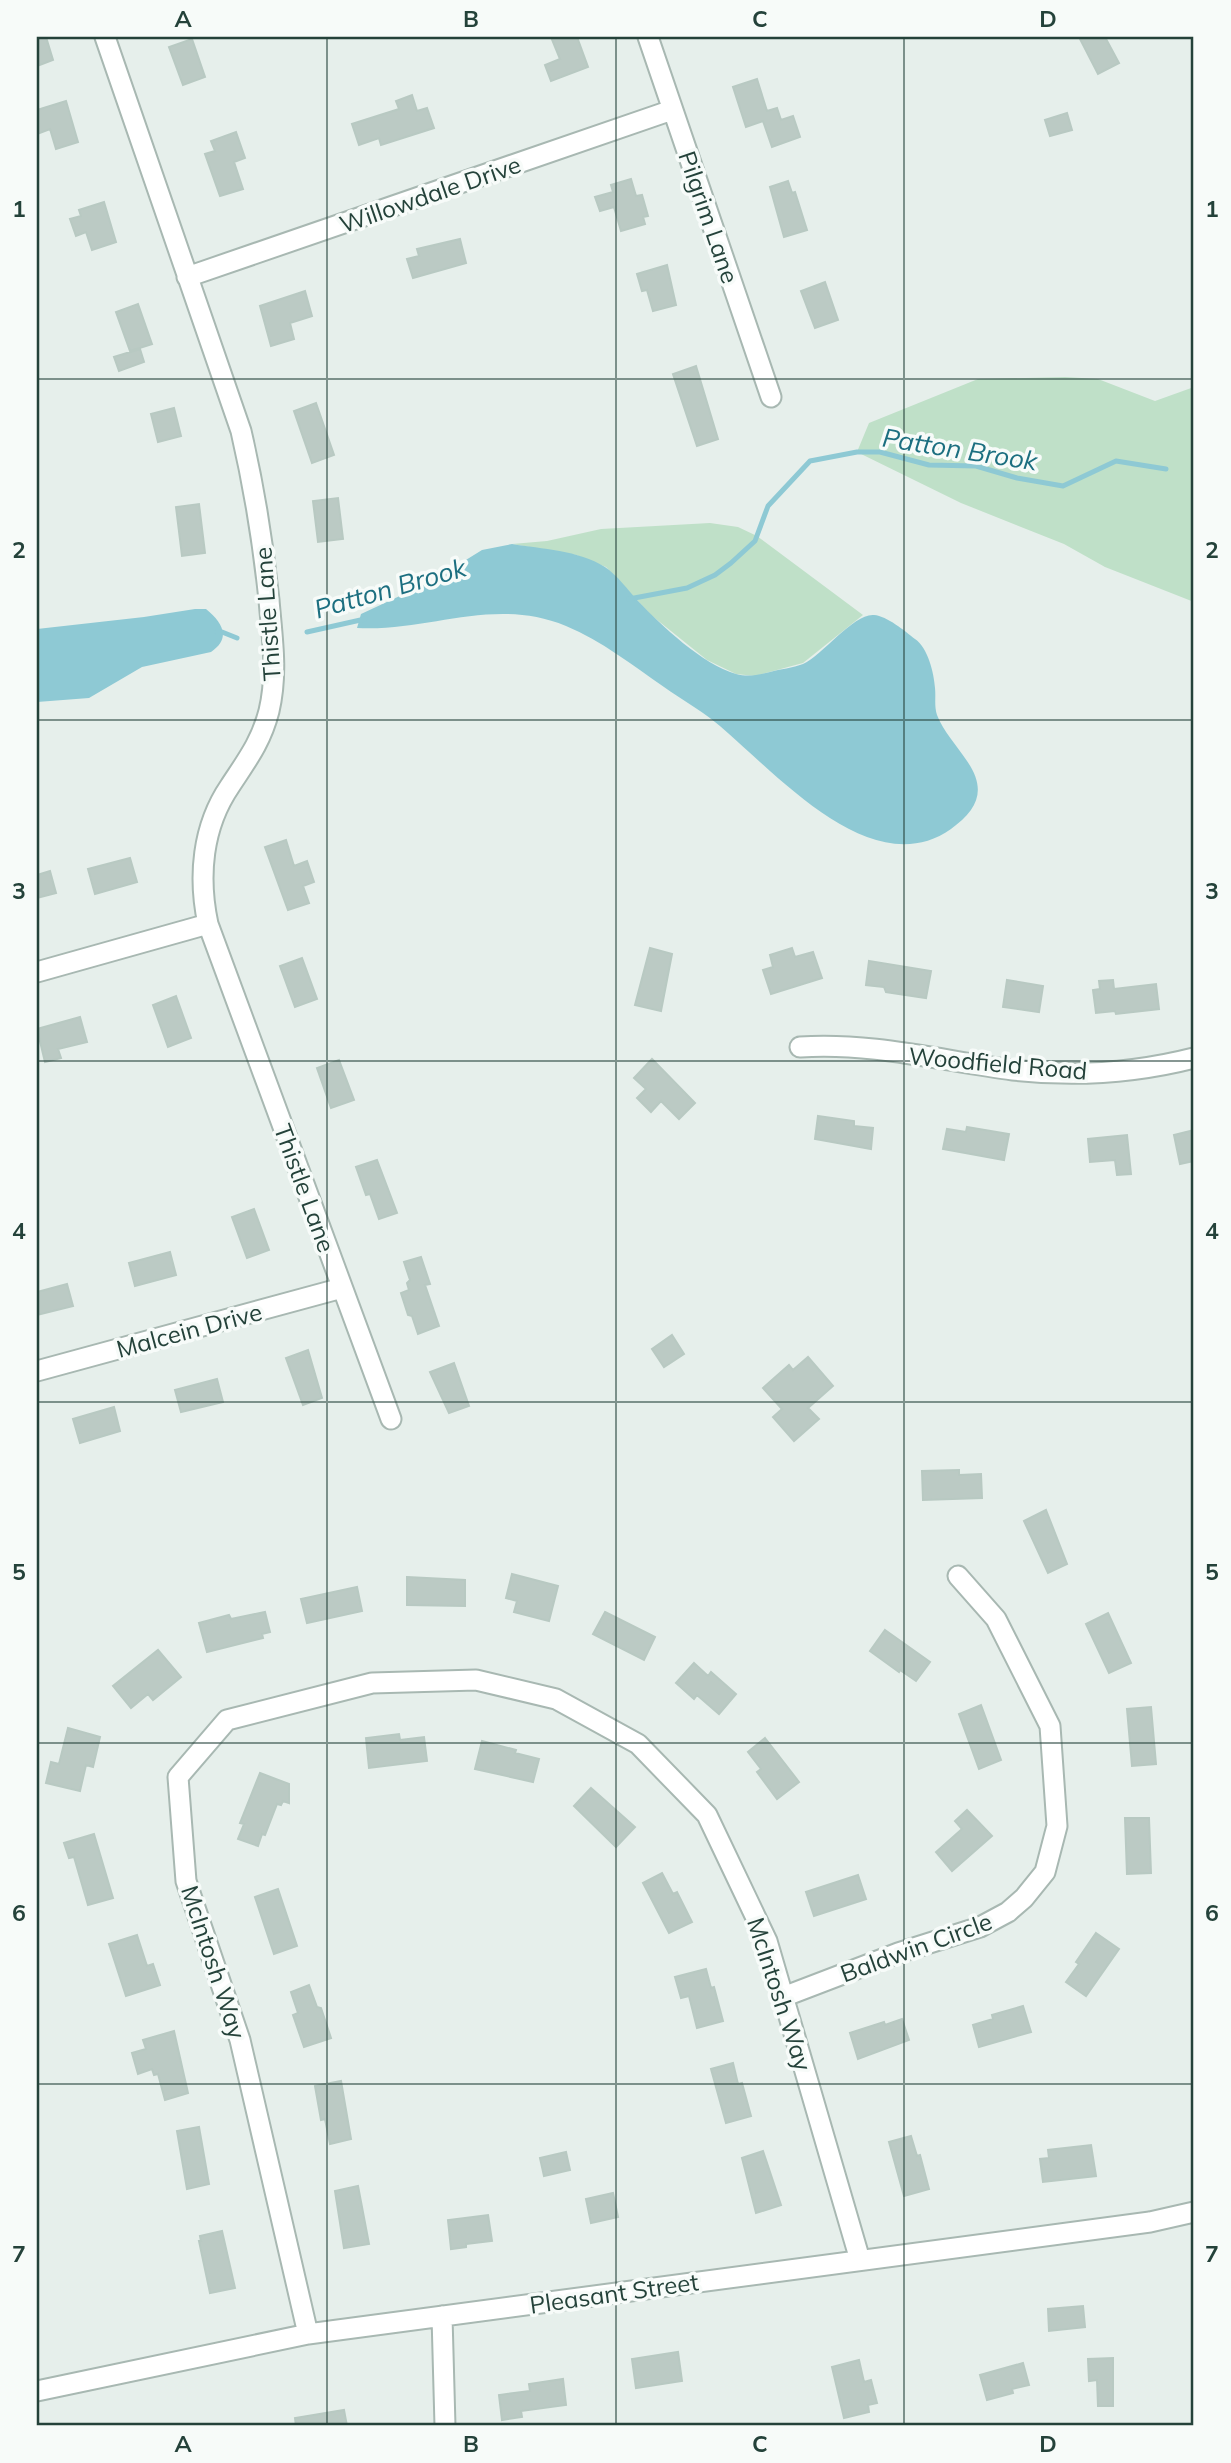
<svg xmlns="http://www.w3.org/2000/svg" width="1231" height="2463" viewBox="0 0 1231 2463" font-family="Mulish,sans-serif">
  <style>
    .green { fill: #bfe0c8 }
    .water { fill: #8ec9d4 }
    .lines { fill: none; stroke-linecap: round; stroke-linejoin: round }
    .stream { stroke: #8ec9d4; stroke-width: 5 }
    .building { fill: #bbcac4; stroke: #b8c9c2; stroke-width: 2 }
    .minor-casing { stroke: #a8b8b2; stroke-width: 23 }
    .minor { stroke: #fff; stroke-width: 19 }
    .grid { fill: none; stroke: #24423a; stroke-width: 2; stroke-opacity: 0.55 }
    .labels { text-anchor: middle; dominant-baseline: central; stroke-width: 7; stroke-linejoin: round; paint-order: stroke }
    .street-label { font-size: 24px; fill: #24423a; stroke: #f7fbf9 }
    .water-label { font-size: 26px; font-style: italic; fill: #1c6f80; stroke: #f7fbf9 }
    .neatline { fill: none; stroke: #24423a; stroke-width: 2.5 }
    .grid-label { font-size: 23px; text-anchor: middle; font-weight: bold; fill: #24423a }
  </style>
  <rect width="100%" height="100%" fill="#e6efeb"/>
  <path class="green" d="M 1065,377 L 1098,379 L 1155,401 L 1194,387 L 1194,602 L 1105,567 L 1064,544 L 961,503 L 857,452 L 869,423 L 978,379 Z
    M 710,523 L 738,527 L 757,536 L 863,615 L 803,663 L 755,676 L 736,674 L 707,660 L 651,615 L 606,567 L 576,555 L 512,544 L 547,541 L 601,529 Z"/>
  <path class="water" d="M 512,544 C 542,549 578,550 605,567 C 617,575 628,590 638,601 C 662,626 702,664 736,674 C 748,677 758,675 770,672 C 780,669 793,668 803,664 C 824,654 854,613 874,615 C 887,616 905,631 915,639 C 928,648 934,673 935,688 C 936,697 934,706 937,715 C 943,731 958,747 967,761 C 987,790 978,809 951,829 C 870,886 772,768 715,722 C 699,709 681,699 664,687 C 632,665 602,641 566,626 C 493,596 430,632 357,628 L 361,614 L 432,581 L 482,550 Z
    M 195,609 L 206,609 C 222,622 232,638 211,652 L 142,667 L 89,698 L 37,702 L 37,629 L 144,617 Z"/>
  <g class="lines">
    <path class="stream" d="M 629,599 L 687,588 L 715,575 L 731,563 L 755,541 L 768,506 L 810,461 L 857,452 L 880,452 L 929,465 L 976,466 L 1017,478 L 1063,486 L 1116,461 L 1166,469
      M 217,632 L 222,632 L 237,638
      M 307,632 L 365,619"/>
  </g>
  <path class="building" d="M 37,37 L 46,37 L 53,60 L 37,66 Z
    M 551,37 L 577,37 L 588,67 L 551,81 L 545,65 L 560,59 Z
    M 1079,37 L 1105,37 L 1119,63 L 1098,74 Z
    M 192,39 L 205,77 L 183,85 L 169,47 Z
    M 757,79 L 767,111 L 777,108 L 781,120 L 793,116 L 800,137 L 772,147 L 763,121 L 746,127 L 733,87 Z
    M 412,95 L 417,111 L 427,108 L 434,128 L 381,145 L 379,138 L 359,145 L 352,124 L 399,109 L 396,101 Z
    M 66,101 L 78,142 L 56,149 L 50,129 L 37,134 L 37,110 Z
    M 1067,113 L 1072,130 L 1050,136 L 1045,120 Z
    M 236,132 L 245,158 L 234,162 L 243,189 L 220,196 L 205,154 L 215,151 L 211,141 Z
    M 631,179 L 636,196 L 642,195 L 648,216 L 643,217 L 645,224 L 621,231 L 614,207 L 600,211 L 595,197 L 613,192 L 611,185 Z
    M 788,181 L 792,193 L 795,192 L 807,230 L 784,237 L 770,187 Z
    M 104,202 L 116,242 L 92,250 L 86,232 L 76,236 L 70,219 L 81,216 L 79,210 Z
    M 460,239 L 466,263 L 413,278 L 407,259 L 419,256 L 417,249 Z
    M 667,265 L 676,305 L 653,311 L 647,290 L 642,291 L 637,274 Z
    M 825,282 L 838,320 L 815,328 L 801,291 Z
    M 305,291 L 312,316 L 290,323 L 294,339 L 271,346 L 260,306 Z
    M 138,304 L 152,344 L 130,351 L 116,312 Z
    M 140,349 L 144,362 L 119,371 L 114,357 Z
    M 696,366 L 718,439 L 697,446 L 673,374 Z
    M 316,403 L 334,455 L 312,463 L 294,411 Z
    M 174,408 L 181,436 L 158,442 L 151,414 Z
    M 338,498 L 343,539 L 318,542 L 313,501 Z
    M 199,504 L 205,553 L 182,556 L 176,507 Z
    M 286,840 L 294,866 L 307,861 L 314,882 L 303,886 L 309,903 L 288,910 L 265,847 Z
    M 130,858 L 137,882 L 95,894 L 88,869 Z
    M 50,871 L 56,893 L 37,898 L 37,875 Z
    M 650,948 L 672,954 L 661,1011 L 635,1005 Z
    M 792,948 L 795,957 L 813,952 L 822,978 L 771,994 L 763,970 L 773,967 L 770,955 Z
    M 302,958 L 317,999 L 295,1007 L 280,966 Z
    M 869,961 L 931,971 L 926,998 L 886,992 L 884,987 L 866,985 Z
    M 1007,980 L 1043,986 L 1039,1012 L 1003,1007 Z
    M 1113,980 L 1114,989 L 1156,984 L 1159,1009 L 1116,1014 L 1115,1011 L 1096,1013 L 1093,990 L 1100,989 L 1099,981 Z
    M 176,996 L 191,1038 L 168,1047 L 153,1005 Z
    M 80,1017 L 87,1042 L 58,1049 L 61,1058 L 45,1062 L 37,1029 Z
    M 652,1059 L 695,1103 L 679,1119 L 661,1101 L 651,1112 L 637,1098 L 646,1089 L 634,1078 Z
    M 339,1060 L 354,1100 L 331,1108 L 317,1068 Z
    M 818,1116 L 854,1121 L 854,1126 L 873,1128 L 871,1149 L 815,1139 Z
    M 967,1127 L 1009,1134 L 1004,1160 L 943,1149 L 947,1129 L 966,1132 Z
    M 1194,1130 L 1194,1161 L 1180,1164 L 1174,1135 Z
    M 1127,1135 L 1131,1174 L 1117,1175 L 1115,1160 L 1090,1162 L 1088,1139 Z
    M 377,1160 L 397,1213 L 379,1219 L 370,1194 L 366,1195 L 356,1167 Z
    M 254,1209 L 269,1250 L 247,1258 L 232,1217 Z
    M 170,1252 L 176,1275 L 135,1286 L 129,1263 Z
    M 421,1257 L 430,1284 L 425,1285 L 439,1326 L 418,1334 L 412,1316 L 408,1315 L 401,1293 L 409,1290 L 407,1283 L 410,1280 L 404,1262 Z
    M 67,1284 L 73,1306 L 37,1315 L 37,1292 Z
    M 672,1335 L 684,1354 L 664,1367 L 652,1349 Z
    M 308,1350 L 322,1398 L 303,1405 L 286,1358 Z
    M 808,1357 L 833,1386 L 808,1408 L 819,1419 L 794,1441 L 773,1417 L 782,1409 L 763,1388 L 789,1365 L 793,1370 Z
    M 454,1363 L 469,1406 L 449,1413 L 430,1372 Z
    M 217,1379 L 223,1402 L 181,1412 L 175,1390 Z
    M 114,1407 L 120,1431 L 80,1443 L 73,1419 Z
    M 959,1470 L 959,1475 L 981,1474 L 982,1498 L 923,1500 L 922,1471 Z
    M 1046,1510 L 1067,1564 L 1048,1573 L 1024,1521 Z
    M 512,1574 L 558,1586 L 549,1621 L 514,1612 L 517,1601 L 506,1598 Z
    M 407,1577 L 465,1580 L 465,1606 L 407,1605 Z
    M 357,1587 L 362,1611 L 307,1623 L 301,1599 Z
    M 265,1612 L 270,1632 L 262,1634 L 263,1638 L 207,1652 L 199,1623 L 229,1615 L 231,1619 Z
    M 605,1612 L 655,1637 L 644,1660 L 593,1634 Z
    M 1108,1613 L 1131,1663 L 1109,1673 L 1086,1624 Z
    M 885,1630 L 930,1662 L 916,1681 L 900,1670 L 899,1672 L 870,1651 Z
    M 158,1650 L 181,1677 L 153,1700 L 148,1694 L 131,1708 L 113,1686 Z
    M 694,1663 L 708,1676 L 711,1672 L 736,1694 L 719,1714 L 697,1695 L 694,1699 L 676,1683 Z
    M 981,1705 L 1001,1760 L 979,1769 L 959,1714 Z
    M 1151,1707 L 1156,1764 L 1132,1766 L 1127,1709 Z
    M 68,1728 L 100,1737 L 93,1767 L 86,1765 L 80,1791 L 46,1783 L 51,1762 L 59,1764 Z
    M 399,1734 L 400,1740 L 424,1737 L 427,1761 L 369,1768 L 366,1738 Z
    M 765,1738 L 799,1782 L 777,1799 L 757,1772 L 761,1769 L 748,1752 Z
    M 482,1741 L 516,1750 L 515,1753 L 539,1759 L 533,1782 L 475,1769 Z
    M 260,1773 L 289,1784 L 289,1803 L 283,1801 L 281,1805 L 277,1804 L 265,1835 L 262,1834 L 258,1846 L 238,1839 L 244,1824 L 240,1823 Z
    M 591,1788 L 635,1827 L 616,1847 L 574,1806 Z
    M 967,1810 L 992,1836 L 952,1871 L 936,1852 L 962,1829 L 955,1821 Z
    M 1125,1818 L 1149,1818 L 1151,1873 L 1127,1874 Z
    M 94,1834 L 113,1898 L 88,1905 L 74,1857 L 69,1858 L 64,1843 Z
    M 662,1873 L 673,1894 L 677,1892 L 692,1922 L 669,1933 L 643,1883 Z
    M 858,1875 L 866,1899 L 814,1916 L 806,1892 Z
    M 278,1889 L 297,1946 L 274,1954 L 255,1897 Z
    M 1096,1933 L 1119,1949 L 1086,1996 L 1066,1982 L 1079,1964 L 1076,1962 Z
    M 137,1935 L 147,1966 L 153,1964 L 160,1985 L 126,1996 L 109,1944 Z
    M 706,1969 L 711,1988 L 714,1987 L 723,2021 L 697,2028 L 689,1996 L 681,1998 L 675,1977 Z
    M 309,1985 L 317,2007 L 321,2008 L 331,2038 L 304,2047 L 293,2015 L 298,2013 L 291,1992 Z
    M 1023,2006 L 1031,2032 L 979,2047 L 973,2025 L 993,2019 L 992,2015 Z
    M 902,2019 L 909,2040 L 858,2059 L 850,2033 L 884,2022 L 885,2025 Z
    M 174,2031 L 188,2093 L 165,2100 L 158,2074 L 154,2075 L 152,2069 L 138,2074 L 132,2053 L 146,2049 L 143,2040 Z
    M 733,2063 L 738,2084 L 742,2083 L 751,2116 L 726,2123 L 711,2069 Z
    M 341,2081 L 351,2139 L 330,2144 L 325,2119 L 321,2120 L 315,2086 Z
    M 199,2127 L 209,2184 L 187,2189 L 177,2131 Z
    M 911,2136 L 917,2156 L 920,2155 L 929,2189 L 904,2196 L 889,2142 Z
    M 1091,2145 L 1096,2176 L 1043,2182 L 1040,2159 L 1049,2158 L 1048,2150 Z
    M 763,2151 L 781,2205 L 756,2213 L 742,2158 Z
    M 566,2152 L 570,2170 L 544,2176 L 540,2158 Z
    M 358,2186 L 369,2244 L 344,2248 L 335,2191 Z
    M 613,2193 L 618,2217 L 591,2223 L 586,2199 Z
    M 488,2215 L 492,2241 L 466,2244 L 466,2247 L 451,2249 L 448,2220 Z
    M 222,2231 L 235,2288 L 210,2293 L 199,2241 L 201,2241 L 200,2236 Z
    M 1083,2306 L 1085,2327 L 1049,2331 L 1048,2309 Z
    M 678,2352 L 682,2381 L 636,2388 L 632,2359 Z
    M 1113,2358 L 1113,2406 L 1098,2406 L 1097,2380 L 1089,2381 L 1088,2359 Z
    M 859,2360 L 864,2382 L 871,2380 L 877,2403 L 868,2405 L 869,2412 L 844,2418 L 832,2367 Z
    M 1023,2363 L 1029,2385 L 1012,2389 L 1013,2393 L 987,2400 L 980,2375 Z
    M 563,2379 L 566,2405 L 521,2411 L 522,2417 L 502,2420 L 499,2395 L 530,2391 L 529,2384 Z
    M 344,2410 L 347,2426 L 296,2426 L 295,2418 Z"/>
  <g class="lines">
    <g class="minor-casing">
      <path id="minor" d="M 105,37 L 241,431 C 254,487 263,542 269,600 C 272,637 278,673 269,711 C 261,742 247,760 230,786 C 202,827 198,877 208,924 L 391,1419
        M 648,37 L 771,397
        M 187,277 L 672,110
        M 37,972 L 208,924
        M 800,1047 C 871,1042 943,1061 1013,1070 C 1074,1077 1135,1073 1194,1058
        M 37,1371 L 342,1288
        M 783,1997 L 898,1953 L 980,1927 L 1008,1912 L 1024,1898 L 1045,1872 L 1057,1826 L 1050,1726 L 996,1619 L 958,1576
        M 442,2316 L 445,2426
        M 308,2334 L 240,2040 L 186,1881 L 178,1777 L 227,1720 L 372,1683 L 476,1680 L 556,1699 L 638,1744 L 707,1815 L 767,1941 L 860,2260
        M 37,2391 L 308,2334 L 1150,2222 L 1194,2212"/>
    </g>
    <use href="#minor" class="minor"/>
  </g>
  <path class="grid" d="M 327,37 L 327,2426M 616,37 L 616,2426M 904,37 L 904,2426M 37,379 L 1194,379M 37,720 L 1194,720M 37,1061 L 1194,1061M 37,1402 L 1194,1402M 37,1743 L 1194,1743M 37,2084 L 1194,2084"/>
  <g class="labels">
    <g class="street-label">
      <text transform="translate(430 194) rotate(-19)">Willowdale Drive</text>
      <text transform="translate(709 217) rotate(71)">Pilgrim Lane</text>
      <text transform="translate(267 614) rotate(-94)">Thistle Lane</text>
      <text transform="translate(998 1063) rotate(5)">Woodfield Road</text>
      <text transform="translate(305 1188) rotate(70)">Thistle Lane</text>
      <text transform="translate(189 1330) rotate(-15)">Malcein Drive</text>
      <text transform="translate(916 1947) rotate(-20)">Baldwin Circle</text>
      <text transform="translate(214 1962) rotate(72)">McIntosh Way</text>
      <text transform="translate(780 1994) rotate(72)">McIntosh Way</text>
      <text transform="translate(614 2293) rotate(-8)">Pleasant Street</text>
    </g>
    <g class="water-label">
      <text transform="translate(960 449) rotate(9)">Patton Brook</text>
      <text transform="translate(390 588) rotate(-16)">Patton Brook</text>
    </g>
  </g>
  <rect width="1231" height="2463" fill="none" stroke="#f7fbf9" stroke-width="77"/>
  <rect x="38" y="38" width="1154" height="2386" class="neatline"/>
  <g class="grid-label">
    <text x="183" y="27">A</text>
    <text x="471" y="27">B</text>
    <text x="760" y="27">C</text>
    <text x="1048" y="27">D</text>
    <text x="19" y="217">1</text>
    <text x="1212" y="217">1</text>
    <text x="19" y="558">2</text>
    <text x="1212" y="558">2</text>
    <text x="19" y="899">3</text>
    <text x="1212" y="899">3</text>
    <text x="19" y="1239">4</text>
    <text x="1212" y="1239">4</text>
    <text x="19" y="1580">5</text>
    <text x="1212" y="1580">5</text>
    <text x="19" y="1921">6</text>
    <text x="1212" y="1921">6</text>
    <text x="19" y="2262">7</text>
    <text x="1212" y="2262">7</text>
    <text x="183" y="2452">A</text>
    <text x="471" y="2452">B</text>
    <text x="760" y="2452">C</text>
    <text x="1048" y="2452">D</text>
  </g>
</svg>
